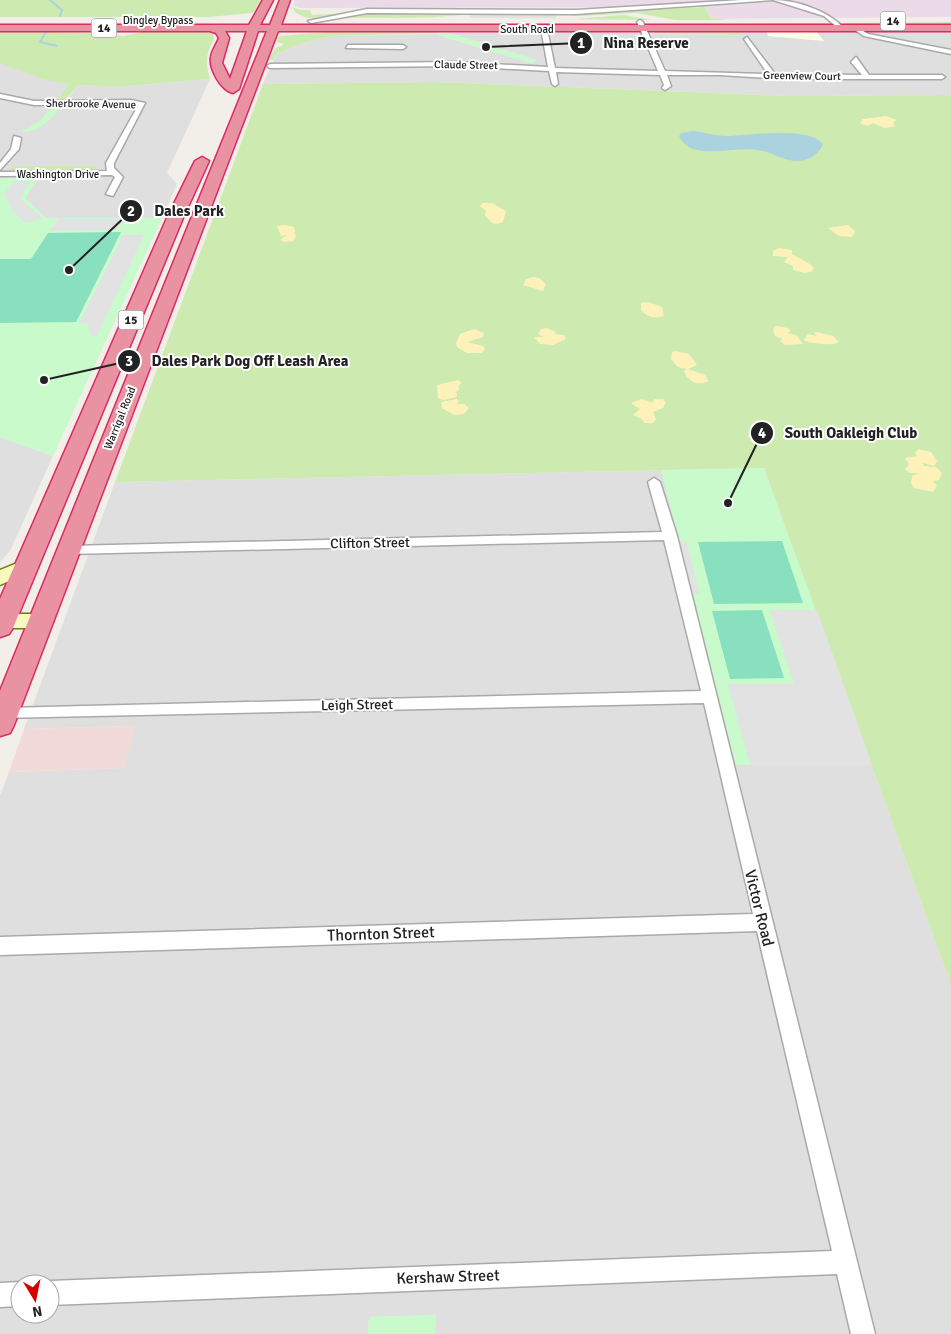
<svg xmlns="http://www.w3.org/2000/svg" width="951" height="1334" viewBox="0 0 951 1334" font-family="Signika,sans-serif">
  <style>
    .residential { fill: #e0dfdf; fill-rule: evenodd }
    .commercial { fill: #f2dad9 }
    .industrial { fill: #ebdbe8 }
    .education { fill: #ffffe5 }
    .grass { fill: #cdebb0 }
    .sand { fill: #fff1ba }
    .park { fill: #c8facc }
    .pitch { fill: #88e0be }
    .parking { fill: #e2e2e2 }
    .water { fill: #aad3df }
    .lines { fill: none; stroke-linecap: round; stroke-linejoin: round }
    .stream { stroke: #aad3df; stroke-width: 2 }
    .street-casing { stroke: #a9a9a9; stroke-width: 3 }
    .secondary-casing { stroke: #707d05; stroke-width: 3 }
    .highway-casing { stroke: #dc2a67; stroke-width: 3 }
    .street { fill: #fff; fill-rule: evenodd }
    .secondary { fill: #f7fabf; fill-rule: evenodd }
    .highway { fill: #e892a2; fill-rule: evenodd }
    .labels { text-anchor: middle; dominant-baseline: central; stroke-width: 4; stroke-linejoin: round; paint-order: stroke }
    .far-street-label { font-size: 11px; fill: #222; stroke: #fff }
    .shield { fill: #fff; stroke: #646464; stroke-width: 1 }
    .shield-label { font-size: 12px; font-weight: bold; fill: #222 }
    .street-label { font-size: 14px; fill: #222; stroke: #fff }
    .near-street-label { font-size: 16px; fill: #222; stroke: #fff }
    .leader { fill: none; stroke: #222; stroke-width: 2 }
    .callout-dot { fill: #222; stroke: #fff; stroke-width: 2 }
    .mark-label { font-size: 15px; text-anchor: middle; font-weight: bold; fill: #fff }
    .callout-label { font-size: 15px; text-anchor: middle; font-weight: bold; fill: #222; stroke: #fff; stroke-width: 4; stroke-linejoin: round; paint-order: stroke }
  </style>
  <rect width="100%" height="100%" fill="#f2efe9"/>
  <path class="residential" d="M 738,31 L 767,32 L 768,36 L 823,40 L 816,31 L 951,31 L 951,95 L 790,96 L 436,82 L 263,84 L 276,54 L 305,42 L 332,36 L 435,34 L 531,63 L 536,60 L 449,33 L 579,32 L 738,35 Z
    M 0,62 L 69,84 L 58,99 L 67,99 L 78,85 L 117,87 L 210,79 L 167,173 L 177,184 L 162,218 L 46,218 L 24,198 L 37,178 L 0,178 Z
    M 0,437 L 53,456 L 10,551 L 0,562 Z
    M 764,468 L 951,985 L 951,1334 L 435,1334 L 435,1315 L 369,1317 L 368,1334 L 0,1334 L 0,796 L 9,772 L 124,768 L 134,726 L 24,729 L 115,482 ZM 20,1284 L 50,1284 L 50,1314 L 20,1314 Z"/>
  <path class="commercial" d="M 135,726 L 124,768 L 9,772 L 24,729 Z"/>
  <path class="industrial" d="M 295,0 L 951,0 L 951,17 L 712,19 L 705,7 L 300,8 L 293,6 Z"/>
  <path class="education" d="M 816,31 L 824,41 L 768,36 L 767,32 Z"/>
  <path class="grass" d="M 0,0 L 262,0 L 255,11 L 252,13 L 209,17 L 0,17 Z
    M 292,7 L 301,10 L 347,9 L 310,10 L 312,15 L 345,13 C 332,18 299,24 292,7 Z
    M 705,7 L 711,18 L 728,20 L 675,20 L 637,13 L 579,16 L 562,14 Z
    M 374,12 L 374,14 L 471,14 C 425,20 380,17 334,18 Z
    M 623,15 L 652,20 L 469,18 L 576,19 Z
    M 951,22 L 951,26 L 843,24 L 846,23 Z
    M 824,23 L 831,24 L 650,26 L 666,24 Z
    M 754,30 L 738,31 L 739,35 L 655,33 L 652,31 Z
    M 0,31 L 101,33 L 123,36 L 147,31 L 207,31 L 219,34 L 213,35 L 214,39 C 206,54 205,62 210,79 L 117,87 L 78,85 L 66,99 L 58,99 L 69,84 L 42,79 L 0,63 Z
    M 326,32 L 437,32 L 438,33 L 332,36 L 305,42 L 276,54 L 273,60 L 267,60 L 277,47 L 282,46 L 283,43 L 278,43 L 277,40 L 279,36 Z
    M 436,82 L 790,96 L 951,95 L 951,985 L 764,468 L 115,482 L 263,84 Z
    M 16,166 L 94,166 L 98,168 L 94,171 L 6,171 Z"/>
  <path class="sand" d="M 886,116 L 897,120 L 893,122 L 895,126 L 885,128 L 873,123 L 867,126 L 860,123 L 863,119 Z
    M 483,203 L 492,203 L 506,211 L 503,222 C 492,227 491,220 485,216 L 486,211 L 480,206 Z
    M 285,225 L 294,227 L 295,232 L 294,233 L 296,236 L 293,241 L 285,242 L 280,240 L 287,235 L 281,236 L 277,226 Z
    M 848,225 L 855,231 L 852,237 L 839,236 L 828,228 Z
    M 779,248 L 792,250 L 792,254 C 798,258 811,263 814,268 L 812,271 L 805,273 L 793,270 L 793,266 L 784,262 L 788,257 L 773,256 L 773,251 Z
    M 533,277 L 539,278 L 546,284 L 543,291 L 523,285 L 526,279 Z
    M 648,302 L 662,307 L 664,316 C 656,319 647,317 641,310 L 641,303 Z
    M 776,326 L 788,328 L 791,331 L 787,333 L 796,335 L 803,344 L 785,345 L 780,341 L 783,339 L 775,336 L 773,330 Z
    M 546,328 L 557,332 L 554,334 L 564,335 L 566,339 L 553,345 L 540,344 L 534,337 L 544,337 L 538,334 L 541,329 Z
    M 474,329 L 484,333 L 483,337 L 467,342 L 483,346 L 485,349 L 482,353 L 467,353 L 457,347 L 456,343 L 460,334 Z
    M 817,332 L 833,336 L 839,342 C 834,346 809,344 804,340 L 808,334 L 817,336 L 814,333 Z
    M 675,351 L 689,354 L 697,365 L 688,369 L 705,375 L 709,381 C 697,386 689,383 684,371 L 687,369 L 678,367 L 671,359 L 672,352 Z
    M 458,380 L 462,383 L 458,386 L 459,390 L 455,392 L 457,393 L 457,397 L 443,400 L 438,398 L 437,385 Z
    M 457,399 L 459,401 L 457,404 L 464,404 L 469,408 L 464,414 L 454,415 L 442,408 L 441,402 Z
    M 642,399 L 652,403 L 655,399 L 663,399 L 666,402 L 663,408 L 653,412 L 656,419 L 653,423 L 644,423 L 642,419 L 633,415 L 640,409 L 631,403 Z
    M 919,449 L 931,452 L 937,461 L 934,466 L 923,463 L 924,466 L 936,467 L 942,473 L 939,480 L 933,481 L 937,486 L 933,492 L 914,488 L 911,483 L 912,476 L 919,473 L 910,473 L 905,469 L 909,464 L 905,458 L 917,456 L 915,452 Z"/>
  <path class="park" d="M 449,33 L 537,60 L 531,63 L 435,34 Z
    M 52,106 L 61,106 C 51,119 39,133 21,132 L 41,120 Z
    M 0,178 L 38,178 L 25,198 L 46,218 L 162,218 L 53,456 L 0,437 Z
    M 764,468 L 872,765 L 736,765 L 661,470 Z
    M 436,1315 L 435,1334 L 368,1334 L 369,1317 Z"/>
  <path class="pitch" d="M 121,232 L 76,322 L 0,323 L 0,259 L 31,259 L 48,233 Z
    M 782,541 L 803,603 L 714,604 L 698,542 Z
    M 762,610 L 784,678 L 730,679 L 712,611 Z"/>
  <path class="parking" d="M 471,14 L 555,14 L 556,18 L 469,18 Z
    M 14,181 L 30,181 L 20,198 L 43,219 L 25,223 L 12,210 L 4,194 Z
    M 59,219 L 125,219 L 116,230 L 49,231 Z
    M 123,235 L 144,235 L 97,336 L 92,336 L 87,323 L 79,323 Z
    M 679,541 L 686,541 L 700,594 L 692,594 Z
    M 770,610 L 817,610 L 872,765 L 750,765 L 728,684 L 794,684 Z"/>
  <path class="water" d="M 693,131 C 704,132 715,136 727,136 C 747,135 814,126 823,145 C 818,154 810,160 799,161 C 785,162 772,152 758,150 C 737,147 713,155 693,149 C 687,147 682,142 679,136 L 681,133 Z"/>
  <g class="lines">
    <path class="stream" d="M 50,0 L 62,10 L 60,16
      M 46,32 L 40,42 L 57,46"/>
    <g class="street-casing">
      <path id="street" d="M 742,0 L 773,0 L 576,14 L 367,13 L 311,23 L 308,21 L 367,9 L 576,10 Z
        M 773,0 C 797,0 828,11 844,28 L 839,29 L 824,16 Z
        M 640,20 L 643,22 L 665,71 L 768,74 L 744,39 L 747,37 L 775,74 L 862,75 L 851,62 L 856,57 L 869,75 L 942,75 L 945,77 L 942,79 L 783,79 L 720,75 L 667,75 L 671,86 L 665,90 L 662,88 L 664,85 L 660,75 L 556,72 L 558,84 L 555,86 L 552,84 L 549,71 L 457,66 L 270,68 L 267,66 L 270,64 L 457,62 L 548,67 L 541,29 L 544,27 L 547,29 L 555,68 L 658,71 L 637,22 Z
        M 855,26 L 868,34 L 951,50 L 951,54 L 864,36 L 853,29 Z
        M 348,45 L 403,45 L 406,47 L 403,49 L 346,48 Z
        M 0,94 L 34,101 L 131,100 L 145,103 L 114,163 L 114,168 L 123,177 L 113,196 L 106,194 L 115,177 L 112,175 L 0,176 L 0,172 L 107,171 L 106,163 L 138,106 L 131,104 L 34,105 L 0,98 Z
        M 14,136 L 21,138 L 19,149 L 0,170 L 0,163 L 11,149 Z
        M 654,478 L 660,482 L 677,536 L 875,1334 L 851,1334 L 837,1274 L 50,1305 L 50,1284 L 43,1284 L 50,1281 L 832,1251 L 757,931 L 0,955 L 0,937 L 753,914 L 704,703 L 0,718 L 0,710 L 5,708 L 701,691 L 664,540 L 69,554 L 62,550 L 69,546 L 662,532 L 648,482 Z
        M 20,1282 L 25,1284 L 20,1284 L 20,1306 L 0,1307 L 0,1283 Z"/>
    </g>
    <g class="secondary-casing">
      <path id="secondary" d="M 25,560 L 32,561 L 35,566 L 32,571 L 0,585 L 0,570 Z
        M 0,614 L 42,614 L 49,616 L 52,621 L 49,626 L 42,628 L 0,628 Z"/>
    </g>
    <g class="highway-casing">
      <path id="highway" d="M 263,0 L 273,0 L 260,25 L 270,25 L 280,0 L 290,0 L 281,25 L 951,25 L 951,31 L 278,31 L 14,725 L 10,733 L 0,736 L 0,691 L 267,31 L 258,31 L 239,89 L 233,93 C 221,90 209,69 211,57 C 212,50 217,44 219,38 L 216,33 L 210,31 L 0,31 L 0,25 L 249,25 ZM 225,31 L 247,31 L 230,79 L 222,63 L 229,38 Z
        M 202,157 L 209,161 L 183,218 L 13,628 L 9,634 L 0,637 L 0,599 L 167,218 L 195,161 Z"/>
    </g>
    <use href="#street" class="street"/>
    <use href="#secondary" class="secondary"/>
    <use href="#highway" class="highway"/>
  </g>
  <g class="labels">
    <g class="far-street-label">
      <text x="158" y="20">Dingley Bypass</text>
      <text x="527" y="29">South Road</text>
      <text transform="translate(466 65) rotate(1)">Claude Street</text>
      <text transform="translate(802 76) rotate(1)">Greenview Court</text>
      <text transform="translate(91 104) rotate(1)">Sherbrooke Avenue</text>
      <text x="58" y="174">Washington Drive</text>
      <text transform="translate(120 418) rotate(-68)">Warrigal Road</text>
    </g>
    <g class="shield">
      <rect x="880.5" y="11.5" width="25" height="19" rx="4"/>
      <rect x="91.5" y="18.5" width="25" height="19" rx="4"/>
      <rect x="118.5" y="310.5" width="25" height="19" rx="4"/>
    </g>
    <g class="shield-label">
      <text x="893" y="21">14</text>
      <text x="104" y="28">14</text>
      <text x="131" y="320">15</text>
    </g>
    <g class="street-label">
      <text transform="translate(370 543) rotate(-1)">Clifton Street</text>
      <text transform="translate(357 705) rotate(-1)">Leigh Street</text>
    </g>
    <g class="near-street-label">
      <text transform="translate(759 908) rotate(76)">Victor Road</text>
      <text transform="translate(381 934) rotate(-2)">Thornton Street</text>
      <text transform="translate(448 1277) rotate(-2)">Kershaw Street</text>
    </g>
  </g>
  <path class="leader" d="M486 47L581 43M69 270L131 211M44 380L129 361M728 503L762 433"/>
  <g class="callout-dot">
    <circle cx="486" cy="47" r="5"/>
    <circle cx="69" cy="270" r="5"/>
    <circle cx="44" cy="380" r="5"/>
    <circle cx="728" cy="503" r="5"/>
    <circle cx="581" cy="43" r="12"/>
    <circle cx="131" cy="211" r="12"/>
    <circle cx="129" cy="361" r="12"/>
    <circle cx="762" cy="433" r="12"/>
  </g>
  <g class="mark-label">
    <text x="581" y="48">1</text>
    <text x="131" y="216">2</text>
    <text x="129" y="366">3</text>
    <text x="762" y="438">4</text>
  </g>
  <g class="callout-label">
    <text x="646" y="48">Nina Reserve</text>
    <text x="189" y="216">Dales Park</text>
    <text x="250" y="366">Dales Park Dog Off Leash Area</text>
    <text x="851" y="438">South Oakleigh Club</text>
  </g>
  <g transform="translate(35 1299) rotate(170)"><circle r="24" fill="#ffffff" stroke="#a7a7a7"/>
  <path d="M0-4L9 19L0 12L-9 19Z" fill="#d40000"/>
  <text y="-8" font-size="14" font-weight="bold" text-anchor="middle" fill="#222222">N</text>
  </g>
</svg>
